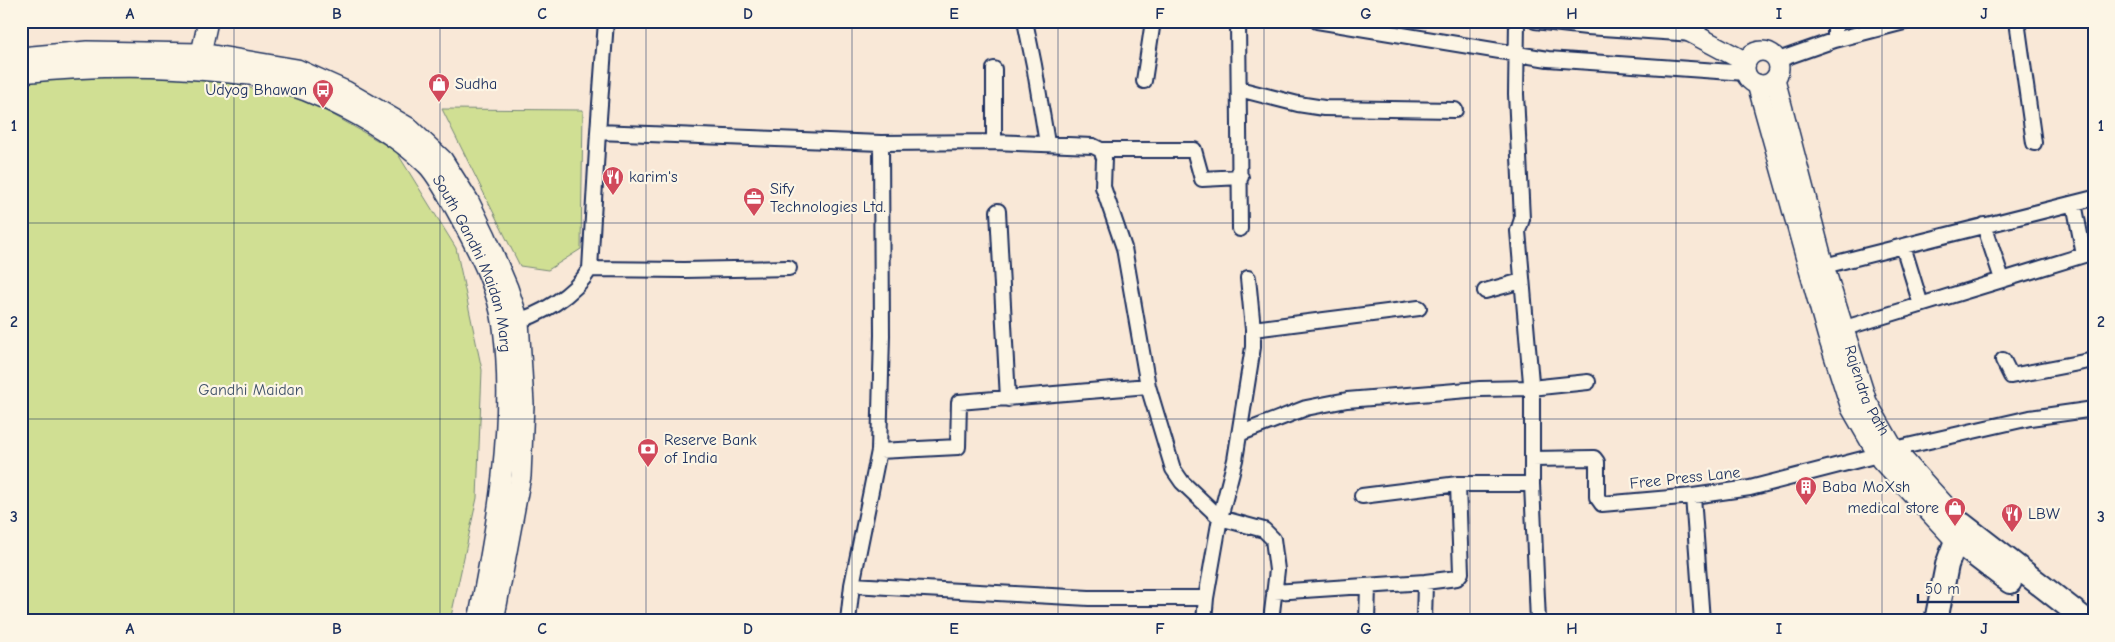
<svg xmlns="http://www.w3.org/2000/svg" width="2115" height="642" viewBox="0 0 2115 642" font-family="'Comic Neue',sans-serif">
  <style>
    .green { fill: #d0df93; stroke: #768778 }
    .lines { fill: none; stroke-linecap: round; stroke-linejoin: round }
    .minor-casing { stroke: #1b2f5e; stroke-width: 18 }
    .secondary-casing { stroke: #1b2f5e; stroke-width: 22 }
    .trunk-casing { stroke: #1b2f5e; stroke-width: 26 }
    .minor { stroke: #fcf5e5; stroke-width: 14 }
    .secondary { stroke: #fcf5e5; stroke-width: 19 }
    .trunk { stroke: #fcf5e5; stroke-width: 22 }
    .grid { fill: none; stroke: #1b2f5e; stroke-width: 1; stroke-opacity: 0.55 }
    .labels { text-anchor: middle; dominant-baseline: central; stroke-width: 4.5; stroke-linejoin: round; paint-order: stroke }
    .poi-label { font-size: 16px; fill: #1b2f5e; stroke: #fcf5e5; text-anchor: start }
    .street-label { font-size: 16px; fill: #1b2f5e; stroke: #fcf5e5 }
    .park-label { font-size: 16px; fill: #3f5269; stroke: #fcf5e5 }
    .neatline { fill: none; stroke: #1b2f5e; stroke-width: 2 }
    .grid-label { font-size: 16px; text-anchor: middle; font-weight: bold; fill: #1b2f5e }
  </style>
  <rect width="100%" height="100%" fill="#f9e8d7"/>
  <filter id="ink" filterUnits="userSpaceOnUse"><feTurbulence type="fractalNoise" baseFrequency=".02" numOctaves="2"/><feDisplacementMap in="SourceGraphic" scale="10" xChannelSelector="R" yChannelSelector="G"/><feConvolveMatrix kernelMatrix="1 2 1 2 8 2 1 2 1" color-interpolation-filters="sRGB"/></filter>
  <g filter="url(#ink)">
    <path class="green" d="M 178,72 L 309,101 L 396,151 L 456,248 L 482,370 L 477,498 L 450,621 L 21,621 L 21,82 Z
      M 442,109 L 583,110 L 581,249 L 548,270 L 520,266 Z"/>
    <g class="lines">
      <g class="minor-casing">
        <path id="minor" d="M 606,21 L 598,132 L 881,143
          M 1025,21 L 1034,65 L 1047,143
          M 1238,21 L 1240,229
          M 1317,21 L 1548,59 L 1746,73
          M 1517,21 L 1516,94 L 1522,219 L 1518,231 L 1532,394 L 1532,484 L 1538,621
          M 1535,21 L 1587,27 L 1694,34 L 1701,23
          M 1835,21 L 1835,40
          M 2017,21 L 2034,143
          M 1778,60 L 1835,40 L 1908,21
          M 994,69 L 994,142
          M 1144,81 L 1153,21
          M 1239,89 L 1298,104 L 1324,108 L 1455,110
          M 1101,150 L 1194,150 L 1202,179 L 1241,177
          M 2074,203 L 2084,255
          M 998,211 L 1008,399
          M 1984,225 L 2002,279
          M 1903,246 L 1921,305
          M 1824,266 L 2094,198
          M 590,269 L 684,270 L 789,268
          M 1485,291 L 1522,281
          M 510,323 C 540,316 574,295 590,269 L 598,132
          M 1253,329 L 1419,308
          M 1835,331 L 2094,252
          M 2003,360 L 2011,376 L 2094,360
          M 1239,434 L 1306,408 L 1347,400 L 1480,389 L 1531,388 L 1588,382
          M 1894,449 L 2030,418 L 2094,409
          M 879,451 L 958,447 L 959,402 L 1148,386
          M 1532,459 L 1594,458 L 1597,462 L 1597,497 L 1602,504 L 1693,496 L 1750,488 L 1878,455
          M 1362,496 L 1458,484 L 1532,484
          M 1693,496 L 1702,621
          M 852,585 L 1089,598 L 1206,598
          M 1274,592 L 1425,582 L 1457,578 L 1461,573 L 1458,484
          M 848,621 L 852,585 L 879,451 L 882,335 L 881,143 L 994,142 L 1093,146 L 1101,150 L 1104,158 L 1103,187 L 1124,248 L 1148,386 L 1173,469 L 1182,482 L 1220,518 L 1264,530 L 1273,539 L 1277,570 L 1271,621
          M 1204,621 L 1206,598 L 1220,518 L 1235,460 L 1253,347 L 1253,329 L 1248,278
          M 1367,621 L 1368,586
          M 1424,621 L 1425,582"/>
      </g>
      <g class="secondary-casing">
        <g id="secondary">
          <path d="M 1669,21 L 1746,62"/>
          <circle cx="1762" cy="68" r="17"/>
          <path d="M 201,53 L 208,21"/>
          <path d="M 21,57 L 87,51 L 201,53 L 297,69 L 346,91 L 408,127 L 443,160 L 469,201 L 486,236 L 508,288 L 519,321 L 524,404 L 521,476 L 494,621"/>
          <path id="s1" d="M 21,73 C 87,66 156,65 221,72 C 235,74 249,74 262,77 C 318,91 384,124 426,164 C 437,174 456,210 464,225 C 481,257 498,291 503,327 C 515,424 497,525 478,621"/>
          <path id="s2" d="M 1775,79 L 1824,266 L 1867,402 L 1894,449 L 1962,524"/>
          <path d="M 1757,84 L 1827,334 L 1851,408 L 1881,460 L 1955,540"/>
        </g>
      </g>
      <g class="trunk-casing">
        <path id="trunk" d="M 1955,540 L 2010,582
          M 1936,621 L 1947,565 L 1962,524 L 2087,621"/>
      </g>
      <use href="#minor" class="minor"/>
      <use href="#secondary" class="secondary"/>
      <use href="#trunk" class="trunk"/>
    </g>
  </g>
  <path class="grid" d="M 234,21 L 234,621M 440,21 L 440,621M 646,21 L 646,621M 852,21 L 852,621M 1058,21 L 1058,621M 1264,21 L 1264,621M 1470,21 L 1470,621M 1676,21 L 1676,621M 1882,21 L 1882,621M 21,223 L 2094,223M 21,419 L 2094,419"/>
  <defs>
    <g id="shop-pin" transform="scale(1.125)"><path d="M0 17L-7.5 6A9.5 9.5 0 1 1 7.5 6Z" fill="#d1495b" stroke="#fcf5e5"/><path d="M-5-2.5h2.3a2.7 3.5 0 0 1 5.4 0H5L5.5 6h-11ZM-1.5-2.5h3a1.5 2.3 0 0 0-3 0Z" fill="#fff"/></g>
    <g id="bus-pin" transform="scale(1.125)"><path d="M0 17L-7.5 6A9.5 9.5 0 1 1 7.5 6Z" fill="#d1495b" stroke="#fcf5e5"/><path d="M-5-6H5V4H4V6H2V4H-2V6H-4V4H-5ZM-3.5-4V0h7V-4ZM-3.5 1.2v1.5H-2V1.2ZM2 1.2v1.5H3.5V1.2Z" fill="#fff"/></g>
    <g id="restaurant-pin" transform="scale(1.125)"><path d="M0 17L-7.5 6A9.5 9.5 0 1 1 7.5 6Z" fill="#d1495b" stroke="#fcf5e5"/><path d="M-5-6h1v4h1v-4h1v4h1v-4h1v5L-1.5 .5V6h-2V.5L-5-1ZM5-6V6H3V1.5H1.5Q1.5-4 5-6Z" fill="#fff"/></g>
    <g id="office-pin" transform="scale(1.125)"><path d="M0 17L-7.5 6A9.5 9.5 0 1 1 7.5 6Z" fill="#d1495b" stroke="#fcf5e5"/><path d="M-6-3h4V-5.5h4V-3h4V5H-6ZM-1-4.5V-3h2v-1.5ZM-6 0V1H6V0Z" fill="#fff"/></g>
    <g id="bank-pin" transform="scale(1.125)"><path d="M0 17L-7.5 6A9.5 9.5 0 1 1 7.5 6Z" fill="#d1495b" stroke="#fcf5e5"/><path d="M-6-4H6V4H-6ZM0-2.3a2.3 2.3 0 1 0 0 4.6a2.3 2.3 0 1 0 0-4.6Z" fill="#fff"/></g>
    <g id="building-pin" transform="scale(1.125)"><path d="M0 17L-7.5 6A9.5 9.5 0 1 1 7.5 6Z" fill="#d1495b" stroke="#fcf5e5"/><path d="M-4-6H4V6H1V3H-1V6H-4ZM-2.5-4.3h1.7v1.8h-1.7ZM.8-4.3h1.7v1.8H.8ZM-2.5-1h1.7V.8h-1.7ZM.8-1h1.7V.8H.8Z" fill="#fff"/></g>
  </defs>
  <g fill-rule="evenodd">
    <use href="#shop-pin" x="439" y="84"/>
    <use href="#bus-pin" x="323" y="90"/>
    <use href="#restaurant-pin" x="613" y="177"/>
    <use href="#office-pin" x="754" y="198"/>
    <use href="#bank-pin" x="648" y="449"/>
    <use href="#building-pin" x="1806" y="487"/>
    <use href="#shop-pin" x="1955" y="508"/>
    <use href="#restaurant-pin" x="2012" y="514"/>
  </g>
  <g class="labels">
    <g class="poi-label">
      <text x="455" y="84">Sudha</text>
      <text x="307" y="90" text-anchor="end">Udyog Bhawan</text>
      <text x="629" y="177">karim's</text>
      <text x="770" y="189">Sify<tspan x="770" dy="18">Technologies Ltd.</tspan></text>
      <text x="664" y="440">Reserve Bank<tspan x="664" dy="18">of India</tspan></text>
      <text x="1822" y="487">Baba MoXsh</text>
      <text x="1939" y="508" text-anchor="end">medical store</text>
      <text x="2028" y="514">LBW</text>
    </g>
    <g class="street-label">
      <text stroke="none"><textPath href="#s1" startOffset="541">South Gandhi Maidan Marg</textPath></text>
      <text stroke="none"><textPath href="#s2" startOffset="325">Rajendra Path</textPath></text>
      <text transform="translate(1685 478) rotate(-6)">Free Press Lane</text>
    </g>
    <g class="park-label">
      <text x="251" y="390">Gandhi Maidan</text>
    </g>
  </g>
  <rect width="2115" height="642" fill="none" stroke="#fcf5e5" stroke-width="55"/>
  <path d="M1918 594v8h100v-8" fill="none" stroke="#1b2f5e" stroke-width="2.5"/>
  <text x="1925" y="594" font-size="15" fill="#1b2f5e" stroke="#fcf5e5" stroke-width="4" paint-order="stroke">50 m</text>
  <rect x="28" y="28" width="2060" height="586" class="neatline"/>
  <g class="grid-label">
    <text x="130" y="19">A</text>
    <text x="337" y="19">B</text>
    <text x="542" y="19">C</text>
    <text x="748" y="19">D</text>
    <text x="954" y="19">E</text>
    <text x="1160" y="19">F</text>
    <text x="1366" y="19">G</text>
    <text x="1572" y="19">H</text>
    <text x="1779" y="19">I</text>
    <text x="1984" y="19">J</text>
    <text x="14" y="131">1</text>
    <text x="2101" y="131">1</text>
    <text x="14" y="327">2</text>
    <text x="2101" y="327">2</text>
    <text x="14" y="522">3</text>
    <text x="2101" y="522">3</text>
    <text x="130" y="634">A</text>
    <text x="337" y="634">B</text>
    <text x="542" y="634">C</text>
    <text x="748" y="634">D</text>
    <text x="954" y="634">E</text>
    <text x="1160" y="634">F</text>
    <text x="1366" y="634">G</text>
    <text x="1572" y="634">H</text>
    <text x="1779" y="634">I</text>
    <text x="1984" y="634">J</text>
  </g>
</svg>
